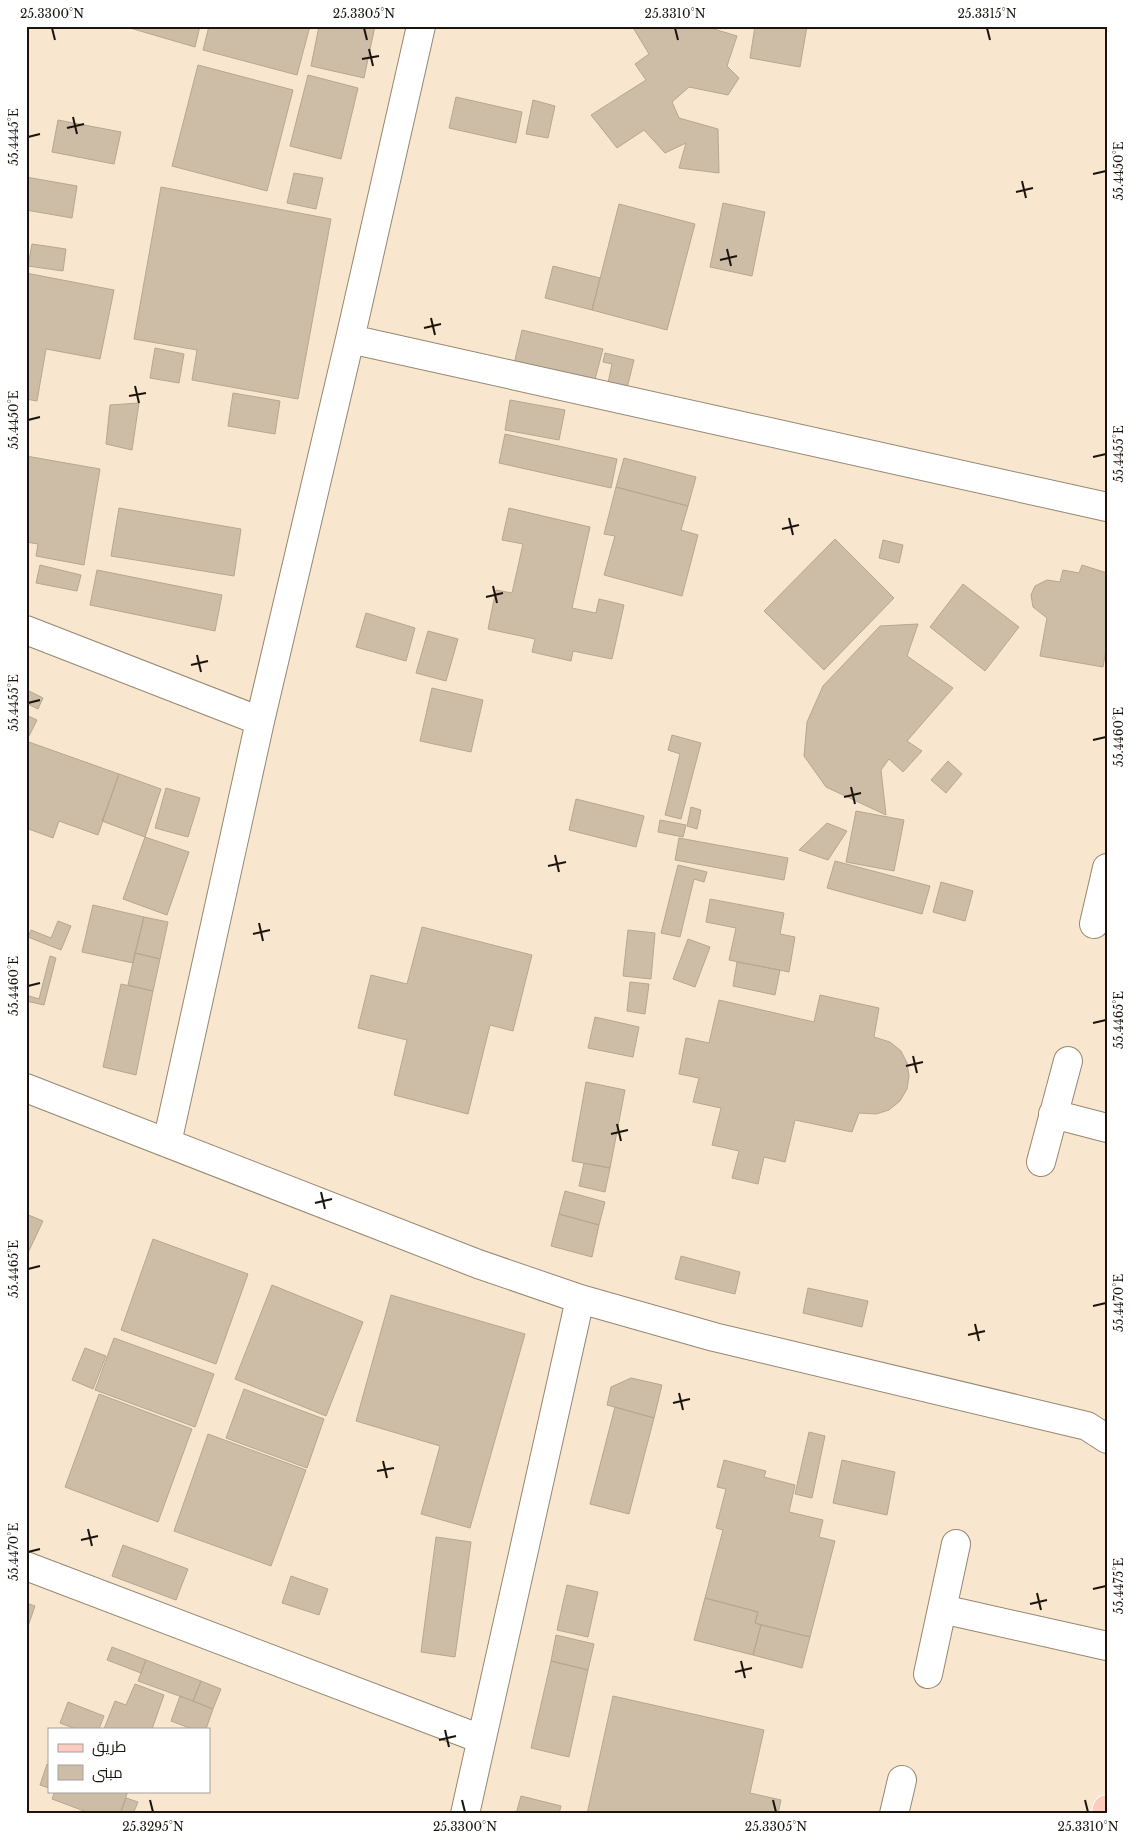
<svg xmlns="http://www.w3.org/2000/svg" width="1133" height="1840" viewBox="0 0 1133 1840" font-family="'Libre Baskerville',Cairo,serif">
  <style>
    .building { fill: #cebda6; stroke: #b7a790 }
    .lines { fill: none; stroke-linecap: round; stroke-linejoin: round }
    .minor-casing { stroke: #978771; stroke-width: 30 }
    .major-casing { stroke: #fff; stroke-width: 30 }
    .minor { stroke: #fff; stroke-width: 28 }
    .major { stroke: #fecbbe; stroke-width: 28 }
    .ticks { fill: none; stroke: #1a140c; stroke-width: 2 }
    .neatline { fill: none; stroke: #1a140c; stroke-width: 2 }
    .ticks-label { font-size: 12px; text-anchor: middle; fill: #1a140c }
  </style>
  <rect width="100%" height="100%" fill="#f8e6ce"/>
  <path class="building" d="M 123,26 L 200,26 L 195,47 Z
    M 209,26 L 310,26 L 297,75 L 203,50 Z
    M 319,26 L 375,26 L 364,78 L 311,66 Z
    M 632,26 L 704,26 L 737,36 L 727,66 L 739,78 L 728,95 L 689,87 L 672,102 L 679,118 L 718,129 L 719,173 L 679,168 L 686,143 L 665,153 L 644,130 L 617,148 L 591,115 L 646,80 L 635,64 L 649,54 Z
    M 755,26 L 807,26 L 800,67 L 750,58 Z
    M 198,65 L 293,90 L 267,191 L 172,166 Z
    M 308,75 L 358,88 L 341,159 L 290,146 Z
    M 456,97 L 522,112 L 516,143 L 449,128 Z
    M 533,100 L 555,106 L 548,138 L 526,134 Z
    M 58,120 L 121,132 L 114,164 L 52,152 Z
    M 294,173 L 323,178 L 316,209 L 287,203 Z
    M 26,177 L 77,186 L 72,218 L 26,210 Z
    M 161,187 L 331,219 L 298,399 L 192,380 L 197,350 L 134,339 Z
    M 723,203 L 765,212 L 752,276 L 710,267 Z
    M 619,204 L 695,224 L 667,330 L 592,310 Z
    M 32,244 L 66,249 L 63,271 L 28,266 Z
    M 553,266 L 600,278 L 592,310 L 545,298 Z
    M 26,273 L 114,290 L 100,359 L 46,349 L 37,401 L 26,399 Z
    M 522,330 L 603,349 L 594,383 L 514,364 Z
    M 155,348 L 184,354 L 179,383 L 150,378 Z
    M 605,353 L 634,360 L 627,388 L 608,383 L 612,364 L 603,362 Z
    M 233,393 L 280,401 L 275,434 L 228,426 Z
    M 510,400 L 565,410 L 559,440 L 505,430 Z
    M 139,403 L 132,450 L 106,444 L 110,405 Z
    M 505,434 L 617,459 L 611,488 L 499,463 Z
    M 26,456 L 100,469 L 84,565 L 36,556 L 38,544 L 26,542 Z
    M 624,458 L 696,477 L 688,506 L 616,487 Z
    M 616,487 L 688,506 L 681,530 L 698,535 L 682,596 L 604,575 L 615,536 L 604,534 Z
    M 119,508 L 241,529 L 234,576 L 111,556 Z
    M 509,508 L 590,527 L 572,608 L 596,613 L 599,599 L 624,605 L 612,659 L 573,651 L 571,661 L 532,652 L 535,639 L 488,629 L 496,590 L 512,593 L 523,544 L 502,540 Z
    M 835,539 L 894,598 L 824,670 L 764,611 Z
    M 883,540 L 903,545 L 899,563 L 879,558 Z
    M 40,565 L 81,575 L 77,591 L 36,583 Z
    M 1082,565 L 1107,573 L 1107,644 L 1103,667 L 1040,656 L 1047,618 L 1033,607 L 1031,595 L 1035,586 L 1047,580 L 1060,582 L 1063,570 L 1079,573 Z
    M 97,570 L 222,595 L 215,631 L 90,605 Z
    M 963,584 L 1019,627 L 985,671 L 930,627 Z
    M 366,613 L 415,628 L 406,661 L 356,647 Z
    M 918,624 L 907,656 L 953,688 L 907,741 L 922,751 L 903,772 L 889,759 L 881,770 L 886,815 L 826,787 L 804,756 L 807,722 L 823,686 L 880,626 Z
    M 428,631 L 458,639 L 446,681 L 416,673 Z
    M 432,688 L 483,700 L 471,752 L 420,741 Z
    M 27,690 L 43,698 L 38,709 L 26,703 Z
    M 26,715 L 37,720 L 29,736 L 26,735 Z
    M 672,735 L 701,743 L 681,819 L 665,815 L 680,754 L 668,750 Z
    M 26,741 L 119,774 L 98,835 L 59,821 L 53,838 L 26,828 Z
    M 948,761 L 962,774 L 946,793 L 931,780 Z
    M 119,774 L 161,789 L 145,837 L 102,821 Z
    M 166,788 L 200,798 L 188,837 L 155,828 Z
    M 576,799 L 644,816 L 636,847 L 569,830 Z
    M 691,807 L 701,810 L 697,829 L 687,826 Z
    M 856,811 L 904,820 L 894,871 L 846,862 Z
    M 660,820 L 686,825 L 683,837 L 658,832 Z
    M 827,823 L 847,831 L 828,860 L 799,850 Z
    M 145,837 L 189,852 L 167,915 L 123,899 Z
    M 679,838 L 788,858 L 784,880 L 675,860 Z
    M 835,861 L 930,886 L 922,914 L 827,888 Z
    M 678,865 L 707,872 L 704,882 L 694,879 L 680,937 L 661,933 Z
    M 941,882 L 973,891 L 965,921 L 933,912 Z
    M 710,899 L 784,913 L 780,934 L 795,937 L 789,972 L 729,960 L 736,928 L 706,922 Z
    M 93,905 L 144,917 L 133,963 L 82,952 Z
    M 144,917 L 168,922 L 160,959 L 135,953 Z
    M 58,921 L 71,926 L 61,950 L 28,937 L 31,930 L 51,938 Z
    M 422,927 L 532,955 L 513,1031 L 490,1025 L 468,1114 L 394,1095 L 407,1040 L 358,1028 L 371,975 L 407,984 Z
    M 628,930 L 655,933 L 651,979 L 623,976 Z
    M 688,939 L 710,947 L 695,987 L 673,979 Z
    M 135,953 L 160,959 L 153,991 L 128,985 Z
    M 50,956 L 56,958 L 44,1005 L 26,1001 L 26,995 L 39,999 Z
    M 737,962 L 780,970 L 775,995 L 733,986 Z
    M 630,982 L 649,984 L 645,1014 L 627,1011 Z
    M 121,984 L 153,991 L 136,1075 L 103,1067 Z
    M 820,995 L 879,1008 L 874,1037 L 890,1042 L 901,1051 L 907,1063 L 909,1076 L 907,1089 L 900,1101 L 889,1110 L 876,1114 L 859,1113 L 852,1132 L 795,1120 L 785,1162 L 764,1157 L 758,1184 L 732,1178 L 739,1151 L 712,1145 L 721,1108 L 693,1102 L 699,1078 L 679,1074 L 686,1038 L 709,1043 L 719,1000 L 814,1022 Z
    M 595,1017 L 639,1027 L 633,1057 L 588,1048 Z
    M 586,1082 L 625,1090 L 610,1168 L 572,1161 Z
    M 584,1163 L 610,1168 L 605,1192 L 579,1186 Z
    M 565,1191 L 605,1202 L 599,1225 L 559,1214 Z
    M 26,1214 L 43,1221 L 26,1257 Z
    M 559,1214 L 599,1225 L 592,1257 L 551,1246 Z
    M 153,1239 L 248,1274 L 216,1364 L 121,1330 Z
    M 681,1256 L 740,1272 L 735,1294 L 675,1279 Z
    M 272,1285 L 363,1322 L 326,1416 L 235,1379 Z
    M 808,1288 L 868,1301 L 862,1327 L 803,1313 Z
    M 391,1295 L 525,1334 L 470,1528 L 421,1514 L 440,1446 L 356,1421 Z
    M 114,1338 L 214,1374 L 195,1427 L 95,1390 Z
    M 85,1348 L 106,1356 L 93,1389 L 72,1380 Z
    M 631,1378 L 662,1385 L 654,1418 L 607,1405 L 611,1387 Z
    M 244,1389 L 324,1419 L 307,1468 L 226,1438 Z
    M 99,1394 L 192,1429 L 158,1522 L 65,1487 Z
    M 615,1407 L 654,1418 L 629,1514 L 590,1504 Z
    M 809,1432 L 825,1436 L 812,1498 L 795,1494 Z
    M 208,1434 L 306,1470 L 271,1566 L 174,1531 Z
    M 724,1460 L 766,1471 L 764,1477 L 795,1485 L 789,1512 L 823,1520 L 819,1537 L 835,1541 L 810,1637 L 755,1623 L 758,1612 L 705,1598 L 723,1530 L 716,1528 L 726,1489 L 717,1487 Z
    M 842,1460 L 895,1472 L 887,1515 L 833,1503 Z
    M 436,1537 L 471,1542 L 455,1657 L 421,1652 Z
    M 123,1545 L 188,1569 L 176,1600 L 112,1576 Z
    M 291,1576 L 328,1589 L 319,1615 L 282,1603 Z
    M 567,1585 L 598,1592 L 588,1637 L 557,1630 Z
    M 705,1598 L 758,1612 L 755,1623 L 761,1625 L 753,1655 L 694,1640 Z
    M 26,1603 L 35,1606 L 26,1632 Z
    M 761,1625 L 810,1637 L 802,1668 L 753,1655 Z
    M 556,1635 L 594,1644 L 588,1670 L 551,1661 Z
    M 112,1647 L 146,1660 L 141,1673 L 107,1660 Z
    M 146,1660 L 201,1681 L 193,1701 L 138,1681 Z
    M 551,1661 L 588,1670 L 569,1757 L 531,1748 Z
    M 201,1681 L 221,1689 L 213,1709 L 193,1701 Z
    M 135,1684 L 164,1695 L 152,1729 L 104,1729 L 115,1701 L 126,1705 Z
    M 180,1696 L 213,1709 L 206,1729 L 192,1729 L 171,1721 Z
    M 613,1696 L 764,1730 L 750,1793 L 781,1800 L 778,1814 L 587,1814 Z
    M 68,1702 L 104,1716 L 99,1729 L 76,1729 L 60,1723 Z
    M 47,1764 L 49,1765 L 49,1788 L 40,1785 Z
    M 55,1791 L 128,1791 L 120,1814 L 92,1814 L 52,1799 Z
    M 521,1796 L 561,1806 L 559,1814 L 516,1814 Z
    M 126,1798 L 138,1802 L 133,1814 L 120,1814 Z"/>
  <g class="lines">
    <g class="minor-casing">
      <path id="minor" d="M 350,339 L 1107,507
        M 26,630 L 260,721
        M 1094,924 L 1107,868
        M 26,1088 L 478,1264 L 580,1299 L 714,1337 L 1087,1426 L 1107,1439
        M 1053,1114 L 1107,1128
        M 167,1143 L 260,721 L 350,339 L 421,26
        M 1041,1162 L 1068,1061
        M 26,1566 L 481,1739
        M 942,1609 L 1107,1646
        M 928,1674 L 956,1544
        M 465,1814 L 580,1299
        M 894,1814 L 902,1780"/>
    </g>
    <g class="major-casing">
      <path id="major" d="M 1106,1814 L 1107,1809"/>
    </g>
    <use href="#minor" class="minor"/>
    <use href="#major" class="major"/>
  </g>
  <path class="ticks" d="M 52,28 L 55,40M 364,28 L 367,40M 675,28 L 678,40M 987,28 L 990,40M 369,49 L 373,66M 362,59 L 379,56M 73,117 L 77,134M 67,128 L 84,124M 28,137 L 40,134M 1093,174 L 1106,171M 1022,181 L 1026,198M 1016,192 L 1033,188M 727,249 L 731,266M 720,260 L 737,256M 431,318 L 435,335M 424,328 L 441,324M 135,386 L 139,403M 129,396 L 146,393M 28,420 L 40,417M 1093,457 L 1106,454M 789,518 L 793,535M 782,529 L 799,525M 493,586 L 497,603M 486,597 L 503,593M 197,655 L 201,672M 191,665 L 208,661M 28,703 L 40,700M 1093,740 L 1106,737M 851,787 L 855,804M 844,797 L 861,793M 555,855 L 559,872M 548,866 L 566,862M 259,923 L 263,941M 253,934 L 270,930M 28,986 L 40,983M 1093,1023 L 1106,1020M 913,1056 L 917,1073M 906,1066 L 923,1062M 617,1124 L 621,1141M 611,1134 L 628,1130M 321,1192 L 325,1209M 315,1203 L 332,1199M 28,1269 L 40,1266M 1093,1306 L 1106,1303M 975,1324 L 979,1341M 968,1335 L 985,1331M 679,1393 L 683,1410M 673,1403 L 690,1399M 383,1461 L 387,1478M 377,1471 L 394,1468M 88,1529 L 92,1546M 81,1540 L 98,1536M 28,1552 L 40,1549M 1093,1589 L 1106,1586M 1037,1593 L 1041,1610M 1030,1604 L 1047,1600M 741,1661 L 745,1678M 735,1672 L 752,1668M 445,1730 L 449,1747M 439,1740 L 456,1736M 150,1800 L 153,1812M 462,1800 L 465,1812M 773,1800 L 776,1812M 1085,1800 L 1088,1812"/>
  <rect width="1133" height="1840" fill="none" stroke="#ffffff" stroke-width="55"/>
  <rect x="48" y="1728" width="162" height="65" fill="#ffffff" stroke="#a3a19e"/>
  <rect x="58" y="1744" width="25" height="8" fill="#fecbbe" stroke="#a3a19e"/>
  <text x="92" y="1752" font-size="15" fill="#1a140c">طريق</text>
  <rect x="58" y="1765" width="25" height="15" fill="#cebda6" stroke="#a3a19e"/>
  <text x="92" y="1778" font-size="15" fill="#1a140c">مبنى</text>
  <rect x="28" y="28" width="1078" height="1784" class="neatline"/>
  <g class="ticks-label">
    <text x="52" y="18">25.3300°N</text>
    <text x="364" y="18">25.3305°N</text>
    <text x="675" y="18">25.3310°N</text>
    <text x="987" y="18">25.3315°N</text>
    <text transform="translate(14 137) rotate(-90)" y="4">55.4445°E</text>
    <text transform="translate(1119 171) rotate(-90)" y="4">55.4450°E</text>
    <text transform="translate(14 420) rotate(-90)" y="4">55.4450°E</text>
    <text transform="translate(1119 454) rotate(-90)" y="4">55.4455°E</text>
    <text transform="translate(14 703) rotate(-90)" y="4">55.4455°E</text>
    <text transform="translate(1119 737) rotate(-90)" y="4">55.4460°E</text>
    <text transform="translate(14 986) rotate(-90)" y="4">55.4460°E</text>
    <text transform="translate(1119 1020) rotate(-90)" y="4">55.4465°E</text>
    <text transform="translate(14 1269) rotate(-90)" y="4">55.4465°E</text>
    <text transform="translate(1119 1303) rotate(-90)" y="4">55.4470°E</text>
    <text transform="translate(14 1552) rotate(-90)" y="4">55.4470°E</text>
    <text transform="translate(1119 1586) rotate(-90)" y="4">55.4475°E</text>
    <text x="153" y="1831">25.3295°N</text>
    <text x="465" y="1831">25.3300°N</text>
    <text x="776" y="1831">25.3305°N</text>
    <text x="1088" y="1831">25.3310°N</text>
  </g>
</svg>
